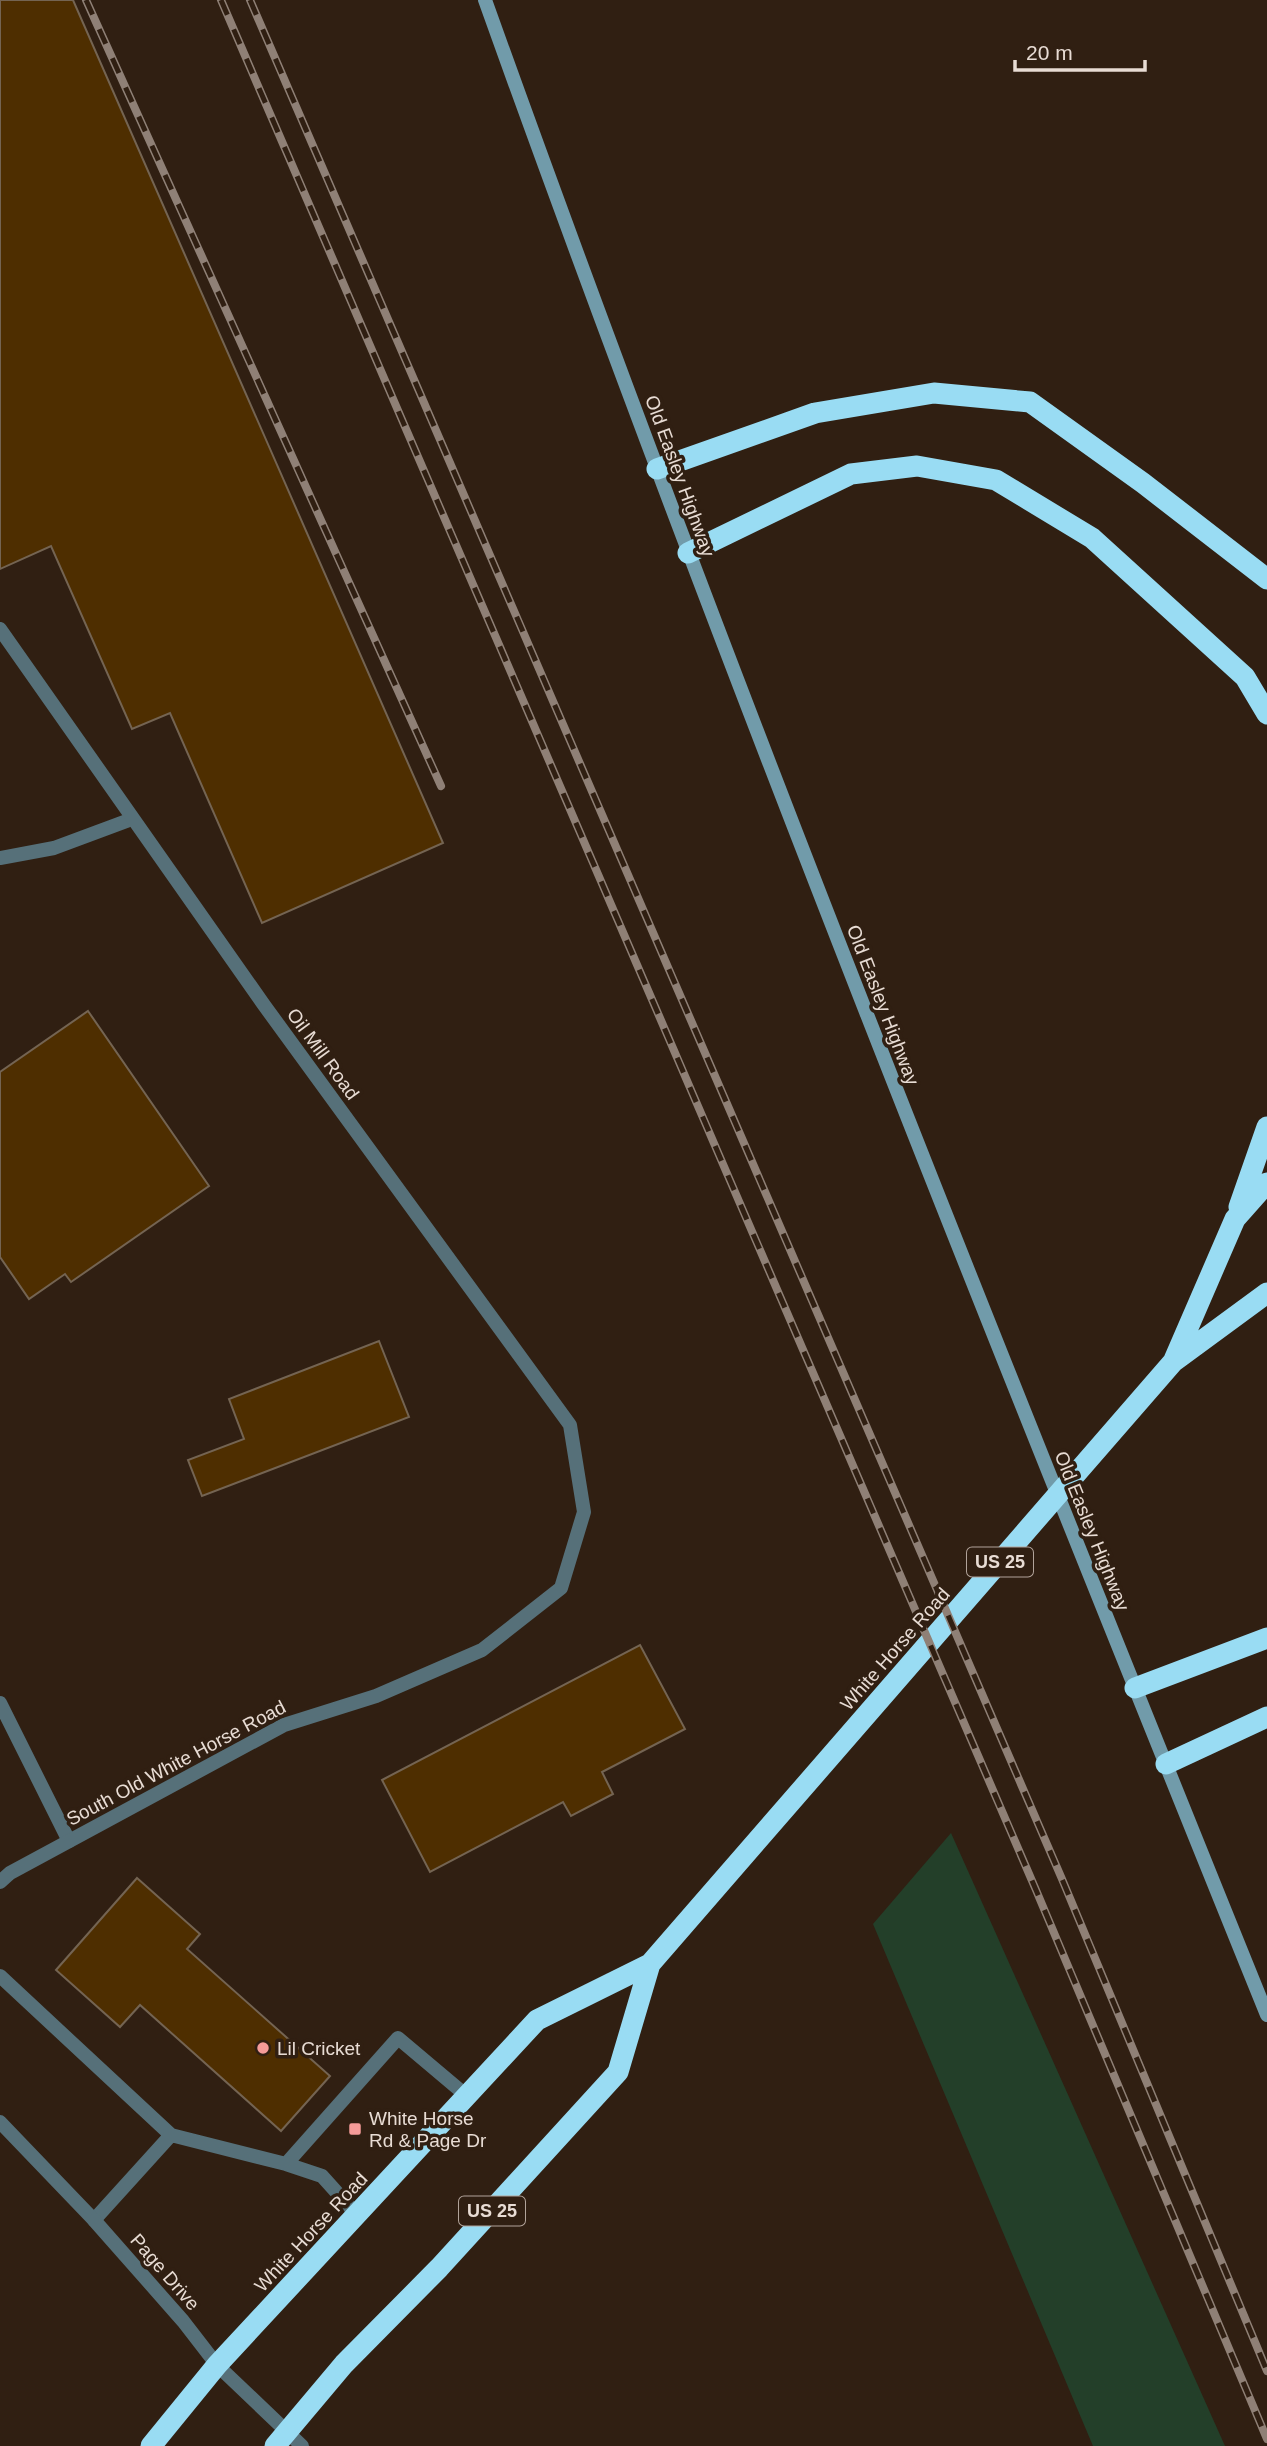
<svg xmlns="http://www.w3.org/2000/svg" width="1267" height="2446" viewBox="0 0 1267 2446" font-family="Helvetica,sans-serif">
  <style>
    .green { fill: #233f29 }
    .building { fill: #4e2e00; stroke: #746452; stroke-width: 2 }
    .lines { fill: none; stroke-linecap: round; stroke-linejoin: round }
    .lane { stroke: #567079; stroke-width: 14 }
    .street { stroke: #567079; stroke-width: 14 }
    .secondary { stroke: #719baa; stroke-width: 14 }
    .highway { stroke: #99dcf3; stroke-width: 21 }
    .rail-casing { stroke: #8f8076; stroke-width: 8 }
    .rail { stroke: #301f12; stroke-width: 5; stroke-dasharray: 16; stroke-linecap: butt }
    .poi-dot { fill: #f59b98; stroke: #301f12; stroke-width: 2.5 }
    .labels { text-anchor: middle; dominant-baseline: central; stroke-width: 7; stroke-linejoin: round; paint-order: stroke }
    .shield { fill: #301f12; stroke: #b1a39a; stroke-width: 2 }
    .shield-label { font-size: 18px; font-weight: bold; fill: #e8dcd4 }
    .street-label { font-size: 19px; fill: #e8dcd4; stroke: #301f12 }
    .poi-label { font-size: 19px; fill: #e8dcd4; stroke: #301f12; text-anchor: start }
  </style>
  <rect width="100%" height="100%" fill="#301f12"/>
  <path class="green" d="M 951,1833 L 1225,2446 L 1093,2446 L 873,1924 Z"/>
  <path class="building" d="M 0,0 L 73,0 L 443,843 L 262,923 L 170,713 L 132,729 L 51,546 L 0,569 Z
    M 88,1011 L 209,1186 L 71,1282 L 65,1274 L 29,1299 L 0,1257 L 0,1072 Z
    M 379,1341 L 409,1417 L 202,1496 L 188,1460 L 244,1439 L 229,1399 Z
    M 640,1645 L 685,1729 L 602,1772 L 613,1794 L 571,1816 L 563,1802 L 430,1872 L 382,1780 Z
    M 137,1878 L 200,1934 L 187,1949 L 330,2076 L 281,2131 L 140,2005 L 120,2027 L 56,1970 Z"/>
  <g class="lines">
    <path class="lane" d="M 0,858 L 54,848 L 132,819
      M 0,1703 L 69,1841
      M 0,1976 L 171,2135 L 94,2220
      M 171,2135 L 286,2164 L 322,2176 L 358,2216
      M 286,2164 L 398,2038 L 468,2097"/>
    <path class="street" d="M 0,629 L 264,1005 L 570,1425 L 584,1512 L 561,1588 L 482,1650 L 376,1696 L 284,1725 L 10,1873 L 0,1882
      M 0,2122 L 94,2220 L 183,2321 L 217,2365 L 302,2446"/>
    <path class="secondary" d="M 485,0 C 728,679 997,1347 1267,2015"/>
    <path class="highway" d="M 657,469 L 815,413 L 934,393 L 1030,402 L 1143,483 L 1267,579
      M 688,553 L 851,474 L 917,466 L 996,480 L 1092,538 L 1245,677 L 1267,714
      M 1239,1207 L 1267,1127
      M 1174,1360 L 1235,1219 L 1267,1183
      M 1135,1688 L 1267,1638
      M 1166,1764 L 1267,1717
      M 151,2446 L 217,2365 L 537,2020 L 650,1964 L 1173,1362 L 1267,1293
      M 275,2446 L 344,2364 L 439,2268 L 618,2072 L 650,1964"/>
    <g class="rail-casing">
      <path id="rail" d="M 86,0 L 441,786
        M 221,0 L 1036,1890 L 1267,2439
        M 250,0 L 1062,1879 L 1267,2371"/>
    </g>
    <use href="#rail" class="rail"/>
  </g>
  <g class="poi-dot">
    <circle cx="263" cy="2048" r="7"/>
    <rect x="348" y="2122" width="14" height="14" rx="3.5"/>
  </g>
  <g class="labels">
    <g class="shield">
      <rect x="967" y="1547.5" width="66" height="29" rx="5"/>
      <rect x="459" y="2196.5" width="66" height="29" rx="5"/>
    </g>
    <g class="shield-label">
      <text x="1000" y="1562">US 25</text>
      <text x="492" y="2211">US 25</text>
    </g>
    <g class="street-label">
      <text transform="translate(680 476) rotate(70)">Old Easley Highway</text>
      <text transform="translate(883 1005) rotate(69)">Old Easley Highway</text>
      <text transform="translate(323 1054) rotate(54)">Oil Mill Road</text>
      <text transform="translate(1092 1531) rotate(68)">Old Easley Highway</text>
      <text transform="translate(895 1649) rotate(-49)">White Horse Road</text>
      <text transform="translate(176 1763) rotate(-28)">South Old White Horse Road</text>
      <text transform="translate(311 2232) rotate(-47)">White Horse Road</text>
      <text transform="translate(165 2272) rotate(49)">Page Drive</text>
    </g>
    <g class="poi-label">
      <text x="277" y="2048">Lil Cricket</text>
      <text x="369" y="2118">White Horse<tspan x="369" dy="22">Rd &amp; Page Dr</tspan></text>
    </g>
  </g>
  <path d="M1015 60v10h130v-10" fill="none" stroke="#e8dcd4" stroke-width="3.5"/>
  <text x="1026" y="60" font-size="21" fill="#e8dcd4" stroke="#301f12" stroke-width="5" paint-order="stroke">20 m</text>
</svg>
